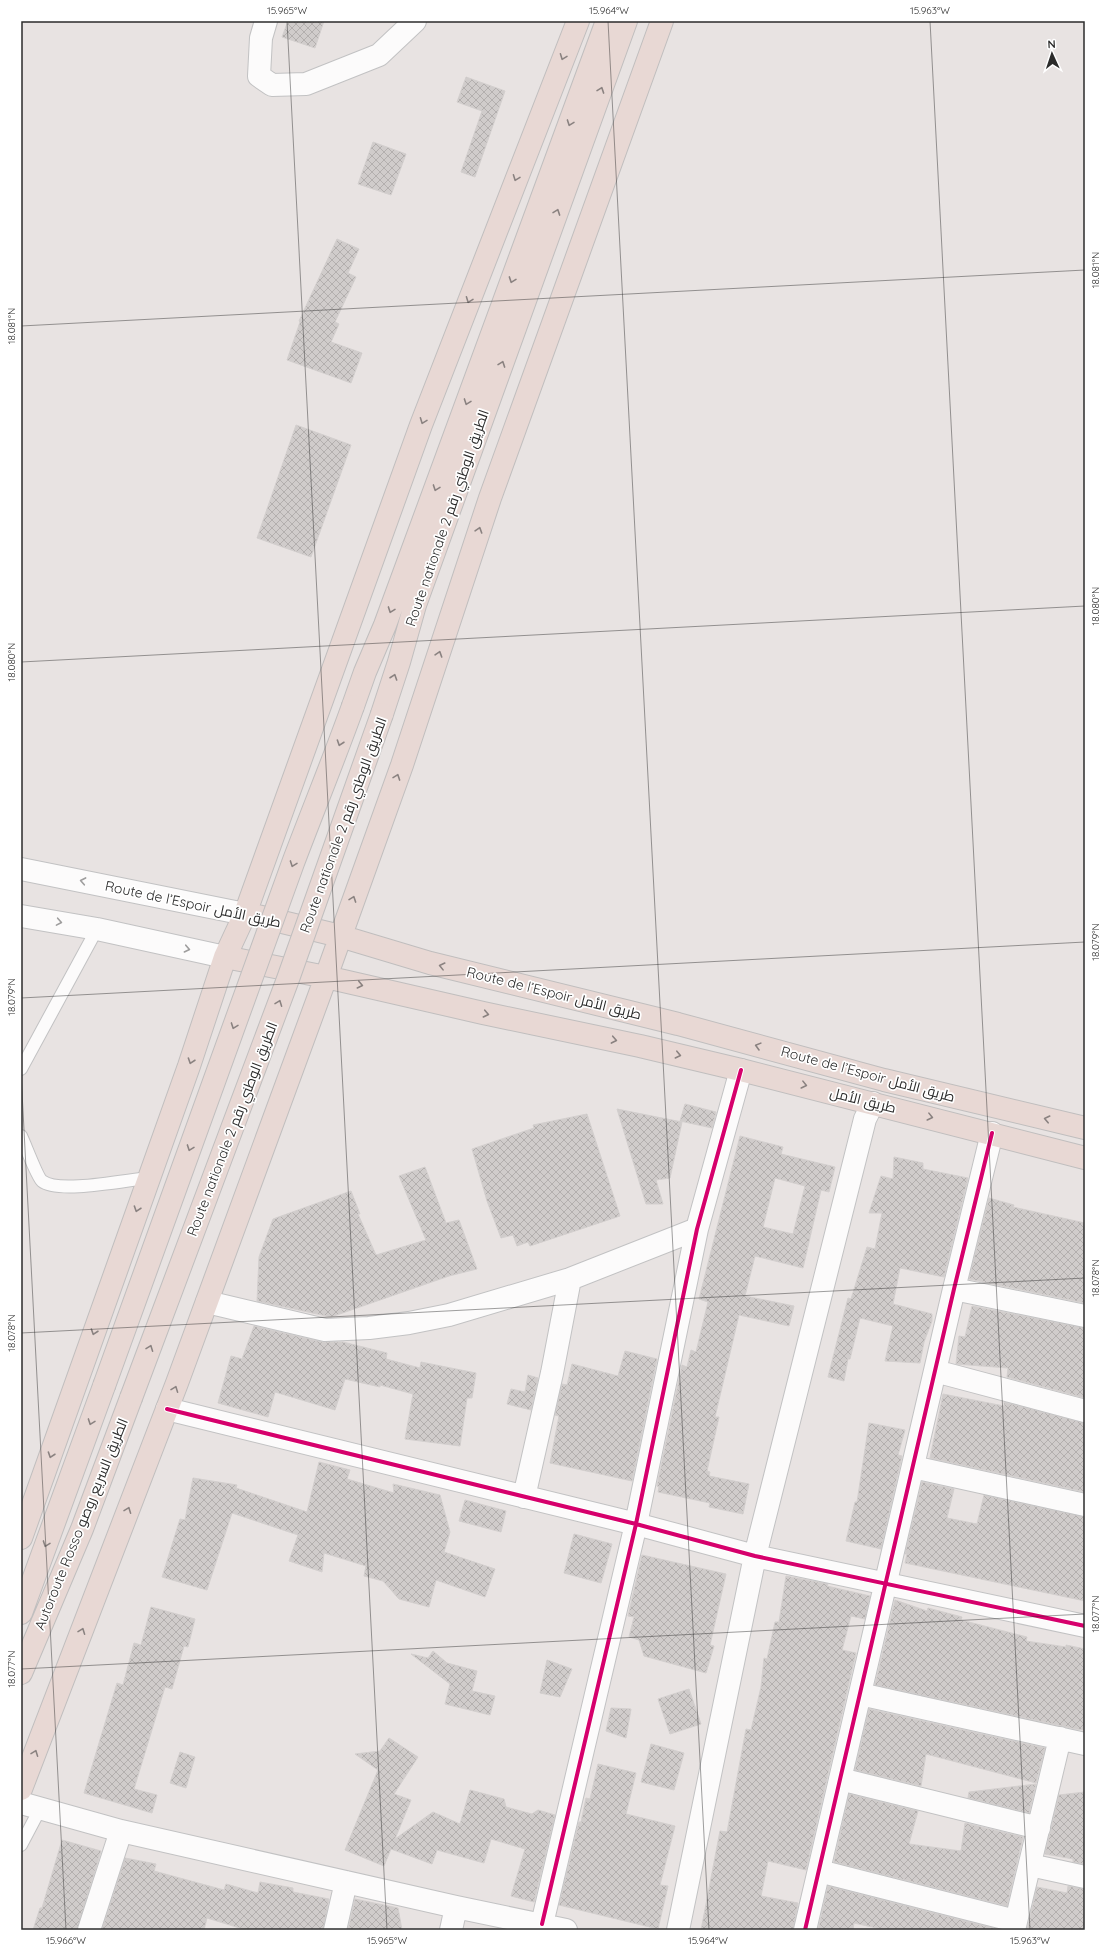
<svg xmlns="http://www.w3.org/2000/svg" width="1106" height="1951" viewBox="0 0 1106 1951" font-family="Quicksand,Cairo,sans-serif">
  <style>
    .building { fill: url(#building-cross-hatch); stroke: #d3cfce; fill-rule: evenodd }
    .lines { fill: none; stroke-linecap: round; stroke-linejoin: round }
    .lane-casing { stroke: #c2c2c3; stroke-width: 14 }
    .street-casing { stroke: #c2c2c3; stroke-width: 24 }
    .secondary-casing { stroke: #c2c2c3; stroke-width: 24 }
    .highway-casing { stroke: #c0bebe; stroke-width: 24 }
    .lane { stroke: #fcfbfb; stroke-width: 12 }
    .street { stroke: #fcfbfb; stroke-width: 22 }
    .secondary { stroke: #fcfbfb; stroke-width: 22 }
    .highway { stroke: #e8d8d4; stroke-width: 22 }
    .highway-bridge-casing { stroke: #c0bebe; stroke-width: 24; stroke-linecap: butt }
    .highway-bridge { stroke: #e8d8d4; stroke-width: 22 }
    .cycleway-casing { stroke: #fff; stroke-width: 6 }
    .cycleway { stroke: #d6006c; stroke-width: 4 }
    .oneway { stroke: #8a8280 }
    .oneway2 { stroke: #9e9d9d }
    .ticks { fill: none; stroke: #2b2b2b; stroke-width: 1; stroke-opacity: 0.45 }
    .labels { text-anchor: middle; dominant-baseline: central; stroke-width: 3.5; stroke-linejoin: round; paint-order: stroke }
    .street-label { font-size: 14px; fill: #2b2b2b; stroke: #fff }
    .neatline { fill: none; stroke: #2b2b2b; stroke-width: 1.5 }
    .ticks-label { font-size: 10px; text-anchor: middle; fill: #2b2b2b }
  </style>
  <defs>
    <pattern id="building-cross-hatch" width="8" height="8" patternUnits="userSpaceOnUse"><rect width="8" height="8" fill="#d0cccb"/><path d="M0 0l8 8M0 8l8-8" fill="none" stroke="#b3afae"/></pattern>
  </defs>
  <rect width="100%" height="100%" fill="#e8e3e2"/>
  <path class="building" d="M 288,21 L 324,21 L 315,48 L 282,37 Z
    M 466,77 L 505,91 L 475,177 L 461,172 L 482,111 L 457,102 Z
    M 373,142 L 406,154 L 391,195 L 358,184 Z
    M 337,239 L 359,249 L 348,273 L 356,277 L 335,322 L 339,324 L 331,342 L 362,353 L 351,383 L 287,360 L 300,322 L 299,321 Z
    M 296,425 L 351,445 L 311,557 L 257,538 Z
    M 685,1104 L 716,1112 L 712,1128 L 680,1121 Z
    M 617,1109 L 682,1122 L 670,1178 L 656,1180 L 663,1204 L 646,1204 Z
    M 587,1114 L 620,1216 L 530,1246 L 528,1242 L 517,1246 L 513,1235 L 501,1238 L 487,1201 L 472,1149 L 534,1128 L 533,1125 Z
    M 740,1136 L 783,1147 L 781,1154 L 835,1167 L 829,1192 L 821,1190 L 803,1268 L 755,1256 L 745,1296 L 794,1306 L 789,1326 L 739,1315 L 715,1417 L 719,1417 L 707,1471 L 710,1472 L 709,1476 L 749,1484 L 743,1514 L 709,1507 L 710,1503 L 658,1492 L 659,1487 L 657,1486 L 682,1365 L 687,1367 L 691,1350 L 696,1352 L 708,1302 L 699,1299 ZM 775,1178 L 805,1186 L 793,1234 L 763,1227 Z
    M 894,1157 L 923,1163 L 923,1169 L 968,1178 L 944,1277 L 900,1268 L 893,1304 L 932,1314 L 932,1321 L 924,1342 L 920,1363 L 885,1361 L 893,1326 L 860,1318 L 850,1359 L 848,1359 L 844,1381 L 828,1377 L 848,1298 L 851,1299 L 867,1247 L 875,1249 L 882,1213 L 869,1213 L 881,1176 L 893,1179 Z
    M 425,1167 L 446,1223 L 459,1220 L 477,1269 L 449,1276 L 331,1317 L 257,1301 L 259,1257 L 273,1219 L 351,1191 L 360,1214 L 358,1214 L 376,1255 L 426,1240 L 399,1176 Z
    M 989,1198 L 1014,1205 L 1013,1207 L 1085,1223 L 1085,1303 L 969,1279 Z
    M 972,1306 L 1085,1328 L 1085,1398 L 1007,1377 L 1008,1368 L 956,1364 L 959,1336 L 965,1337 Z
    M 254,1326 L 322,1342 L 343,1342 L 387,1353 L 386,1359 L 420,1368 L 421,1362 L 476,1373 L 472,1398 L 467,1398 L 460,1446 L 405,1439 L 413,1394 L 380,1385 L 380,1387 L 345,1379 L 335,1410 L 275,1392 L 268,1417 L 218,1403 L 231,1356 L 242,1359 Z
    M 625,1351 L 657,1359 L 632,1481 L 550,1463 L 559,1416 L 555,1415 L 562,1384 L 567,1385 L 572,1364 L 618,1376 Z
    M 528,1375 L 538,1378 L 531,1410 L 507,1404 L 511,1389 L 525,1392 Z
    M 943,1394 L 1004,1406 L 1004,1402 L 1085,1423 L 1085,1492 L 930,1458 Z
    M 869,1423 L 905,1430 L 898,1455 L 902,1456 L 881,1549 L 846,1541 L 855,1502 L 857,1502 Z
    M 319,1462 L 350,1470 L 347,1479 L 394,1493 L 393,1484 L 440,1495 L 450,1532 L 444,1552 L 495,1569 L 485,1597 L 436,1580 L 429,1607 L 399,1599 L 383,1581 L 364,1576 L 366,1566 L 324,1553 L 322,1572 L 289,1561 L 298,1535 L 232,1513 L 207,1590 L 162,1577 L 180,1519 L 185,1520 L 193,1478 L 237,1485 L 236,1488 L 307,1512 Z
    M 922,1482 L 954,1489 L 947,1518 L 977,1524 L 984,1495 L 1085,1517 L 1085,1601 L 905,1563 L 907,1554 L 905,1554 Z
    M 465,1500 L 506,1511 L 501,1532 L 459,1521 Z
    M 574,1534 L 612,1544 L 601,1583 L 564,1573 Z
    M 642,1555 L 726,1574 L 710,1645 L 714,1646 L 706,1673 L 644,1656 L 639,1640 L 629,1637 L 634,1617 L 628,1616 Z
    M 786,1576 L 828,1584 L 827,1586 L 870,1596 L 865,1619 L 851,1616 L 842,1650 L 856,1653 L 806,1870 L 768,1861 L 761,1896 L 798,1903 L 793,1930 L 701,1930 L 720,1831 L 727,1832 L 746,1729 L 751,1730 L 761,1687 L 764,1658 L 767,1659 L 775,1622 L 779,1622 Z
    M 895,1600 L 927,1611 L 928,1608 L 962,1617 L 961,1620 L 1027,1637 L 1026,1641 L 1066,1647 L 1066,1645 L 1085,1649 L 1085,1730 L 1076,1729 L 875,1685 Z
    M 151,1607 L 195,1619 L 188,1647 L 184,1646 L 172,1689 L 165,1687 L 134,1789 L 157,1795 L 152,1813 L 84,1793 L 117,1683 L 123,1685 L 134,1643 L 141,1645 Z
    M 433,1651 L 447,1663 L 477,1671 L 472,1691 L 495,1696 L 490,1715 L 445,1704 L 450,1684 L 411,1654 L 428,1658 Z
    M 547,1660 L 572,1669 L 560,1697 L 540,1693 Z
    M 689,1689 L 701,1724 L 670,1734 L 658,1699 Z
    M 611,1708 L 631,1709 L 626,1738 L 606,1731 Z
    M 869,1709 L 1045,1748 L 1036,1783 L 926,1754 L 921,1786 L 855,1770 Z
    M 389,1738 L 418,1757 L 394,1794 L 411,1800 L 395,1839 L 433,1812 L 460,1824 L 470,1790 L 504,1799 L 506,1807 L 532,1814 L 538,1810 L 555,1815 L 534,1902 L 511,1896 L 525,1849 L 491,1839 L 484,1863 L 437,1850 L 432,1864 L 391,1849 L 384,1866 L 345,1850 L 378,1770 L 355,1754 L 380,1751 Z
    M 651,1744 L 684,1753 L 674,1790 L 641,1782 Z
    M 180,1752 L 195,1757 L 186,1788 L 170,1783 Z
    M 598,1764 L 636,1773 L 626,1814 L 675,1826 L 660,1885 L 668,1886 L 658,1929 L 559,1905 L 579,1822 L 581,1822 L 586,1798 L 590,1799 Z
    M 1036,1784 L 1029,1813 L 968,1798 L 969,1792 Z
    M 1085,1792 L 1085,1864 L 1073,1862 L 1073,1859 L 1045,1854 L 1059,1795 Z
    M 849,1794 L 918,1811 L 909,1844 L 961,1851 L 965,1823 L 1023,1837 L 1007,1906 L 834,1862 Z
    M 62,1840 L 101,1851 L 77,1930 L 33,1930 L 40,1908 L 42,1908 Z
    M 125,1858 L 156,1864 L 154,1871 L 224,1890 L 226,1884 L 258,1893 L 260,1882 L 293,1888 L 293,1892 L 329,1899 L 323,1930 L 246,1930 L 207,1918 L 204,1930 L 102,1930 Z
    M 828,1886 L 1001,1930 L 885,1930 L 854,1923 L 853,1930 L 818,1930 Z
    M 1068,1886 L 1085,1889 L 1085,1930 L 1027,1930 L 1037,1887 L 1067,1893 Z
    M 355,1899 L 398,1908 L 402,1930 L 348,1930 Z"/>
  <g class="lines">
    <g class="lane-casing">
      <path id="lane" d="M 21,1069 L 97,929
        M 21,1136 C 25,1144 37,1177 42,1181 C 58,1194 126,1180 148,1178
        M 21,1845 L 40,1809"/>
    </g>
    <g class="street-casing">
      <path id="street" d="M 266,21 L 261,38 L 259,76 L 272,85 L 306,84 L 379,55 L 415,21
        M 954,1289 L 1085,1316
        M 207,1302 L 325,1330 L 369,1328 L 409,1323 L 449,1315 L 570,1279 L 697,1229
        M 935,1371 L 1085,1411
        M 167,1409 L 636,1524 L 755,1556 L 1085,1626
        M 913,1467 L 1085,1505
        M 524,1497 L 552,1373 L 570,1279
        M 860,1694 L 1085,1744
        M 840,1779 L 1039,1828
        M 21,1803 L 121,1831 L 456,1907 L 566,1930
        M 1030,1865 L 1085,1877
        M 819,1871 L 1016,1921
        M 542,1924 L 636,1524 L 697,1229 L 741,1070
        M 89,1930 L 121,1831
        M 335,1930 L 346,1882
        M 451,1930 L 456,1907
        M 678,1930 L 755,1556 L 865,1119 L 873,1103
        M 805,1930 L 954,1289 L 992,1133
        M 1014,1930 L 1060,1738"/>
    </g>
    <g class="secondary-casing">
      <path id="secondary" d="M 21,869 L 245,914
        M 21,916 L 97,929 L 225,957"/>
    </g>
    <g class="highway-casing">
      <path id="highway" d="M 353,706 L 365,672 L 385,625 L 607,21
        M 382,714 L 399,662 L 415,605 L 626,21
        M 253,915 L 340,936 L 430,963 L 678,1024 L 884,1080 L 1085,1128
        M 225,957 L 326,977 L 483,1013 L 640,1046 L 741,1070 L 1085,1158
        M 21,1538 L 189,1066 L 225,957 L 245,914 L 421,425 L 578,21
        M 21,1613 L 104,1386
        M 21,1673 L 82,1529 L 131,1398
        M 21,1789 L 177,1383 L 326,977 L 402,765 L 490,498 L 662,21"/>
    </g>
    <use href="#lane" class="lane"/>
    <use href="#street" class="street"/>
    <use href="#secondary" class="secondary"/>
    <use href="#highway" class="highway"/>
    <g class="highway-bridge-casing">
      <path id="highway-bridge" d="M 104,1386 C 167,1211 229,1036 293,863 C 313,810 334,759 353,706
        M 131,1398 L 288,979 L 382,714"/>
    </g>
    <use href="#highway-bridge" class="highway-bridge"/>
    <g class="cycleway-casing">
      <path id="cycleway" d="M 167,1409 L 636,1524 L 755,1556 L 1085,1626
        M 542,1924 L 636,1524 L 697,1229 L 741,1070
        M 805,1930 L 954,1289 L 992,1133"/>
    </g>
    <use href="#cycleway" class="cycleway"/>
  </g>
  <defs><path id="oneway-chevron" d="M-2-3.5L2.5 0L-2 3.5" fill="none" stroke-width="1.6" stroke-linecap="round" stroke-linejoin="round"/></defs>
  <g class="oneway">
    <use href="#oneway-chevron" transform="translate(563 57) rotate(111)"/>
    <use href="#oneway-chevron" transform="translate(601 90) rotate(-70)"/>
    <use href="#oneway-chevron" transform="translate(570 123) rotate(110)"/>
    <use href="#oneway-chevron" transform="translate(516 178) rotate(111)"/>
    <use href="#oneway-chevron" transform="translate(557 212) rotate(-70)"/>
    <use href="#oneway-chevron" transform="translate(512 280) rotate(110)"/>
    <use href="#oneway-chevron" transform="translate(469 300) rotate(111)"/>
    <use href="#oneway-chevron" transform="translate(502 364) rotate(-70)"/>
    <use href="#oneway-chevron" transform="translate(467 402) rotate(110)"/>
    <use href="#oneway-chevron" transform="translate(423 421) rotate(111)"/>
    <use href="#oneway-chevron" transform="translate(436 488) rotate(110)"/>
    <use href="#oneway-chevron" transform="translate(479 530) rotate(-72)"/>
    <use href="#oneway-chevron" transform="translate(391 610) rotate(110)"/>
    <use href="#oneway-chevron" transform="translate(439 654) rotate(-72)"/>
    <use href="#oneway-chevron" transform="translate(394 677) rotate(-71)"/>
    <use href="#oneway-chevron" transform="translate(340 743) rotate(109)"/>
    <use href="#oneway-chevron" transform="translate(397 777) rotate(-70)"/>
    <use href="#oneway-chevron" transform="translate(293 864) rotate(110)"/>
    <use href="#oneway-chevron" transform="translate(353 899) rotate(-70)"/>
    <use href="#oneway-chevron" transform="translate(442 966) rotate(-166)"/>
    <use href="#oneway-chevron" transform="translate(360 985) rotate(13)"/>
    <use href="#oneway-chevron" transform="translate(279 1003) rotate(-69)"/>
    <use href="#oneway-chevron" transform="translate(486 1014) rotate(12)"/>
    <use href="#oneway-chevron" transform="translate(234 1026) rotate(110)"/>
    <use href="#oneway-chevron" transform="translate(614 1040) rotate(11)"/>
    <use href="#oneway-chevron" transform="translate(758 1046) rotate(-165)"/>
    <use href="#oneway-chevron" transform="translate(678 1055) rotate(13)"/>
    <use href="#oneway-chevron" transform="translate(191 1061) rotate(109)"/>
    <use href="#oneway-chevron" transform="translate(804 1085) rotate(14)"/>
    <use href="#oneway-chevron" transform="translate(930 1117) rotate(14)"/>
    <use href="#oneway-chevron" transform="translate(1047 1119) rotate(-167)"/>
    <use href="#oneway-chevron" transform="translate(190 1148) rotate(110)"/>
    <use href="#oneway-chevron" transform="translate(137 1209) rotate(109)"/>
    <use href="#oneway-chevron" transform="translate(94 1332) rotate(109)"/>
    <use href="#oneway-chevron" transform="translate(150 1348) rotate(-69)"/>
    <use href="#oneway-chevron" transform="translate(175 1389) rotate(-69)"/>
    <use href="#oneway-chevron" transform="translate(91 1422) rotate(110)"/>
    <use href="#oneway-chevron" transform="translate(51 1455) rotate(109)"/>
    <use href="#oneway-chevron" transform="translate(128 1510) rotate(-69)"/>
    <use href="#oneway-chevron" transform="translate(46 1544) rotate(110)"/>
    <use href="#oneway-chevron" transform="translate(82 1631) rotate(-69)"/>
    <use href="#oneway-chevron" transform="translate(35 1753) rotate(-69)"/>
  </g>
  <g class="oneway2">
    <use href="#oneway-chevron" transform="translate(83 881) rotate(-169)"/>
    <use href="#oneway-chevron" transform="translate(59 922) rotate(10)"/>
    <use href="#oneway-chevron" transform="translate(187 949) rotate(12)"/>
  </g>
  <path class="ticks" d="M 287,21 L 387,1930M 608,21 L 709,1930M 930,21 L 1030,1930M 21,326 L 1085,270M 21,662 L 1085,606M 21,998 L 1085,942M 21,1073 L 66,1930M 21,1333 L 1085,1278M 21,1669 L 1085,1614"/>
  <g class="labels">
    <g class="street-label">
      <text transform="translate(447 518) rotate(-71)">Route nationale الطريق الوطني رقم 2</text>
      <text transform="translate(343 825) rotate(-70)">Route nationale الطريق الوطني رقم 2</text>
      <text transform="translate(193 904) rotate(12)">Route de l’Espoir طريق الأمل</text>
      <text transform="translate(554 993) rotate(14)">Route de l’Espoir طريق الأمل</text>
      <text transform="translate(868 1074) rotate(15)">Route de l’Espoir طريق الأمل</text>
      <text transform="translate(863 1100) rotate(14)">طريق الأمل</text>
      <text transform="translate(232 1129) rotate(-69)">Route nationale الطريق الوطني رقم 2</text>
      <text transform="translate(81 1524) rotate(-68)">Autoroute Rosso الطريق السريع روصو</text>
    </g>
  </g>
  <rect width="1106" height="1951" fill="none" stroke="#ffffff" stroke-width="44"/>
  <g transform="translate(1052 54) rotate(357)" stroke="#ffffff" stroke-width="3" paint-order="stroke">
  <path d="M0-3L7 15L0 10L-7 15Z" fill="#2b2b2b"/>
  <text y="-6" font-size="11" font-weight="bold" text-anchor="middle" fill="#2b2b2b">N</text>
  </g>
  <rect x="22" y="22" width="1062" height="1907" class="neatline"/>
  <g class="ticks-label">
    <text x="287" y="14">15.965°W</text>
    <text x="609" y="14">15.964°W</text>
    <text x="930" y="14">15.963°W</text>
    <text transform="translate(1095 270) rotate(-90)" y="4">18.081°N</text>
    <text transform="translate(11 326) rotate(-90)" y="4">18.081°N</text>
    <text transform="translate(1095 606) rotate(-90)" y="4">18.080°N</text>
    <text transform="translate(11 662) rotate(-90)" y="4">18.080°N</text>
    <text transform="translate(1095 942) rotate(-90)" y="4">18.079°N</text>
    <text transform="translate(11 997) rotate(-90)" y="4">18.079°N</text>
    <text transform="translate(1095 1278) rotate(-90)" y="4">18.078°N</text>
    <text transform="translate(11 1333) rotate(-90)" y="4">18.078°N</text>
    <text transform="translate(1095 1614) rotate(-90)" y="4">18.077°N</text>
    <text transform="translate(11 1669) rotate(-90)" y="4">18.077°N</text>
    <text x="66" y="1944">15.966°W</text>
    <text x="387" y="1944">15.965°W</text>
    <text x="708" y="1944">15.964°W</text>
    <text x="1030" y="1944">15.963°W</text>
  </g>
</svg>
